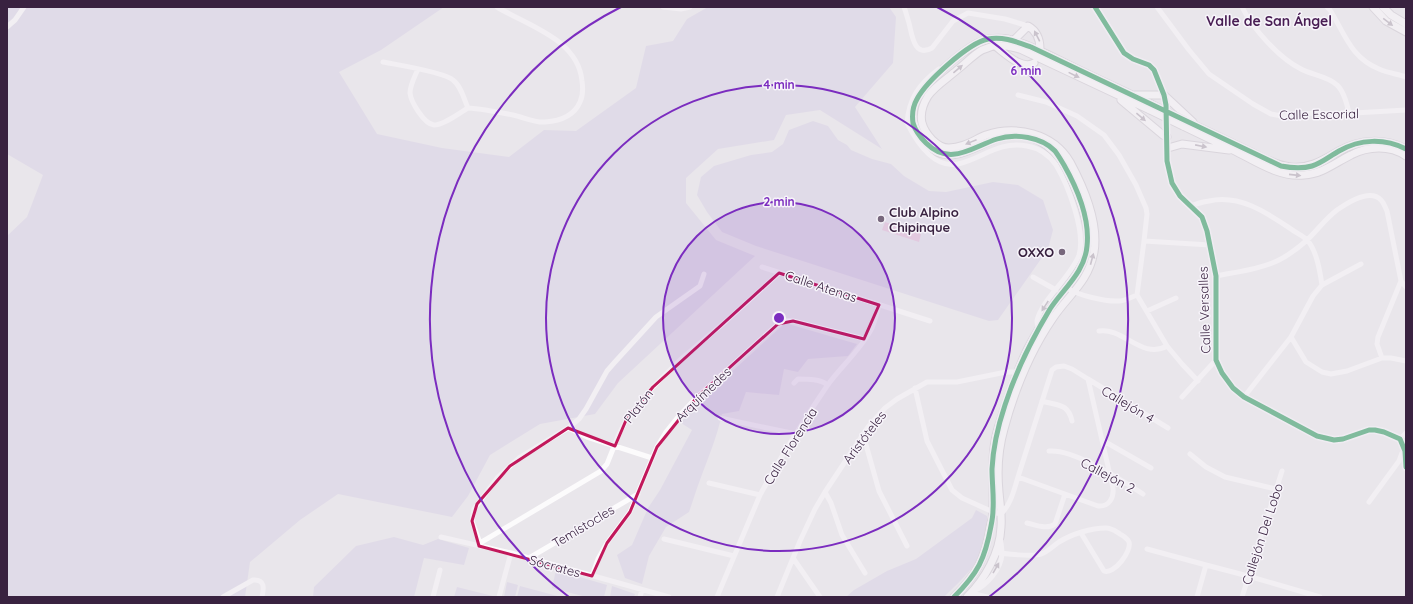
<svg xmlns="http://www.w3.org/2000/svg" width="1413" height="604" viewBox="0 0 1413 604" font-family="Quicksand,sans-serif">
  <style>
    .green { fill: #d6cfe4 }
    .water { fill: #daa6d1 }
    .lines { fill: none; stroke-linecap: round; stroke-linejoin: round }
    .secondary-casing { stroke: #c8c2cb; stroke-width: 9 }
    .street { stroke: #fcfbfc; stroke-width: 5 }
    .secondary { stroke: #fcfbfc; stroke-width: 7 }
    .secondary-bridge-casing { stroke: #c8c2cb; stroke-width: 9; stroke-linecap: butt }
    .secondary-bridge { stroke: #fcfbfc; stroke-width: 7 }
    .cycleway-casing { stroke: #f7f4fa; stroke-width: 8 }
    .cycleway { stroke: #00873e; stroke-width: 5 }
    .oneway { fill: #a499a7 }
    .marked { fill: none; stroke: #c2185b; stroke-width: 3; stroke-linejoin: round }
    .ring { fill: none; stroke: #7b2cbf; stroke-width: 2 }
    .poi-dot { fill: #77677c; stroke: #f7f4fa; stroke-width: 1.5 }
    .labels { text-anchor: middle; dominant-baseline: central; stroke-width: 3; stroke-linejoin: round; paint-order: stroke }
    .street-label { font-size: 13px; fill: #392240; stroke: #f7f4fa }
    .poi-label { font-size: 13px; font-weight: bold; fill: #392240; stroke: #f7f4fa; text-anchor: start }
    .neighbourhood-label { font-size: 14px; font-weight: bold; fill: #481d53; stroke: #f7f4fa }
    .centre { fill: #7b2cbf; stroke: #f7f4fa; stroke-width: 2 }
    .ring-label { font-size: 12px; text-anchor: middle; font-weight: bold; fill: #7b2cbf; stroke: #f7f4fa; stroke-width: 3; stroke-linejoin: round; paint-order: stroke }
  </style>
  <rect width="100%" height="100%" fill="#e9e6eb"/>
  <path class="green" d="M 7,7 L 295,7 L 296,8 L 303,7 L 444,7 L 381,50 L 339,72 L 377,134 L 442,148 L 509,157 L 544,130 L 576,131 L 636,88 L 646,46 L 673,41 L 687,19 L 708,7 L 889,7 L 896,17 L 893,63 L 855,107 L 882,149 L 820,110 L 786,115 L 774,140 L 718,149 L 686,178 L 686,203 L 716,240 L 755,256 L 618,383 L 595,414 L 540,424 L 490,455 L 468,496 L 452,517 L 338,494 L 300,520 L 250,562 L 245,597 L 7,597 L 7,236 L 27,217 L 43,175 L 7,154 Z
    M 813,121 L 828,126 L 838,140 L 847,145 L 851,150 L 872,159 L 891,164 L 904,176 L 929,191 L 946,192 L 993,182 L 1018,185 L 1043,200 L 1053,230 L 1048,249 L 998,320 L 989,321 L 756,246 L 722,232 L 707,212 L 697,195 L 701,177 L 714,166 L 751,155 L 772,152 L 783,144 L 789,130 Z
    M 785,323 L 857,344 L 848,356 L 808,359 L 798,372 L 784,369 L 779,395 L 746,392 L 739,411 L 722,414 C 717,437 708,458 700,480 C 696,490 693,501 689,512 L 666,527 L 649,556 L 642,584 L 625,578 L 617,555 L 632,545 L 648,508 L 660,490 L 692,430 L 681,423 L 690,410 Z
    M 976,510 L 987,516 C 987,522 988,528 987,534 C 985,560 961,580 944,597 L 846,597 L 854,590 L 887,571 L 916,559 L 972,518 Z
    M 394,537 L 423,545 L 438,539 L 469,548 L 464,565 L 424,558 L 414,597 L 313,597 L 314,587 L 356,546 Z
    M 556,570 L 607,585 L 604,597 L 586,597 L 552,588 Z
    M 507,582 L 518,585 L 515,597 L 504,597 Z
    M 520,586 L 561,597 L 517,597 Z
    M 612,586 L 635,594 L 634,597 L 610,597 Z
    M 457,587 L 493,596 L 454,597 Z"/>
  <path class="water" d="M 885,222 L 921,234 L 919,242 L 882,230 Z"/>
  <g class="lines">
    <g class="secondary-casing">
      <path id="secondary" d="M 1373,7 L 1386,21 L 1406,32
        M 1383,7 L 1391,15 L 1406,24
        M 1013,41 L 1028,26 C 1037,31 1040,39 1040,49
        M 995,46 C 1005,53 1021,70 1034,63
        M 1135,95 L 1164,95 L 1193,122
        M 1121,100 L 1163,135 L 1167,137
        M 1185,121 C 1206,130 1227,141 1249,151 C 1262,157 1276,166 1291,167 C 1310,169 1323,160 1339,151 C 1360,139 1384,138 1406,149
        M 1183,126 C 1200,134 1216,142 1233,150 C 1254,160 1279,178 1304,175 C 1322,174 1335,163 1351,155 C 1368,146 1390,145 1406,156
        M 1168,148 L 1182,144 L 1229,150
        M 954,597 C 977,574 985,559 990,527 C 992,521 993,515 993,508 C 994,481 990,454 998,428 C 1006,402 1015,376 1026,352 C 1033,338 1042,324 1049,311 C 1062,290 1081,275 1087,250 C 1092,225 1077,191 1066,169 C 1052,142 1028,130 999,138 C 977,144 954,165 932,149 C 925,143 918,135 915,126 C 908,109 919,92 931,80 C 944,68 971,42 989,39 C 995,38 1002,38 1008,39 C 1028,44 1047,54 1065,63 C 1093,77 1122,90 1151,104
        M 967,597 C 985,579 1000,553 1001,527 C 1002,515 1000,504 999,492 C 997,471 998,450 1004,429 C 1014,392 1031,350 1053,318 C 1069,294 1088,283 1094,252 C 1099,222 1084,188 1070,162 C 1053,133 1016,125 986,135 C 974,140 963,148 949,148 C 937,148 925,134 922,123 C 920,114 923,104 928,96 C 935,86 948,78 957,70 C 965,64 973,55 982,50 C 985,49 990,47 993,46 C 1003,44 1011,47 1020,49 L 1150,110"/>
    </g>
    <path class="street" d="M 663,7 L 681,9 L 690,7
      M 904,7 C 906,12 907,17 909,23 C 912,35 914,58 932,48 L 953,21 L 968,13 L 1005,19 L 1028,26
      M 1095,7 L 1124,53 L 1133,59 L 1149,65 L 1154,70 L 1164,95 L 1166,105 L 1167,161 L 1172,183 L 1180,196 L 1202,217 L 1207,231 L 1216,276 L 1216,360 L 1222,373 L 1233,388 L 1244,397 L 1317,436 L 1334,440 L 1343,439 L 1369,430 L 1375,430 L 1384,432 L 1400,439 L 1405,451 L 1406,467
      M 1157,7 L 1189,50 L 1209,74 L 1253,104 L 1271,114 L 1282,116 L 1313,113 L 1337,114 L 1406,110
      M 1242,7 C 1253,29 1279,58 1301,69 C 1312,75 1328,76 1337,85 C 1344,91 1347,104 1349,113
      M 1327,7 L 1330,10 C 1345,34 1351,58 1379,69 C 1388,73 1397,74 1406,77
      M 7,27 L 15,20 L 24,7
      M 383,62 C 398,65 444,72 453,80 C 461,86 464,99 468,108 C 483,109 498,112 513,115 C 523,117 535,123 545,122 C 560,121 574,116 580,102 C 583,96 583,88 582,81 C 578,39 528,26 497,7
      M 418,69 C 415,76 410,85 410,93 C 411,102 424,124 434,125 C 444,125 459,113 468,108
      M 1018,95 L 1046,102 L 1077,116 L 1104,135 L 1119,155 L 1136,185 L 1146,208 L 1147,214 L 1144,241 L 1137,295 L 1167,346 L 1182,364 L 1198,381
      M 913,121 L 907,123 C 916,141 933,169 958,164 C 984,158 997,141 1027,146 C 1039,148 1049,155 1056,165 C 1068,185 1086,232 1079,255 C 1071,277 1041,300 1037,321 C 1037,324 1038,327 1039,330
      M 907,123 C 909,98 919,84 939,69
      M 1192,206 C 1197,203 1203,202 1209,201 C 1240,194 1267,213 1291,229 C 1296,233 1304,236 1308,241 C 1317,252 1320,272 1322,285 L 1313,296 L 1291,337 L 1244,397
      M 1144,241 L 1210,245
      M 762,267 L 930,321
      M 1216,276 C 1236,272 1261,269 1279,260 C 1289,255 1298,248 1306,241 C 1317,231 1325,219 1337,210 C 1347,203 1370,188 1381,200 C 1384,203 1385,207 1387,211 L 1401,281 L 1406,287
      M 1033,277 L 1056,290
      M 1322,285 L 1361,264
      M 1067,288 C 1077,295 1106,302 1119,301 C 1125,301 1131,297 1137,295
      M 1147,311 L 1176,298
      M 1099,331 C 1123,327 1142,360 1167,346
      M 1291,337 L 1306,362 L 1322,372 L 1331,374 L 1347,371 L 1382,358 L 1391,358 L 1406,361
      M 1382,358 L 1377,344 L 1378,337 L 1401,281
      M 1088,379 L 1168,428
      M 794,383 L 798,379 C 808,379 820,379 828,385
      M 915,388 L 927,441 L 952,490 L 962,498 L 993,512 L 1001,514 C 1011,504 1014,490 1018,477 L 1052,370 L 1056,367 L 1064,366 L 1072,369 L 1088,379 L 1113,488 C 1114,498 1109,507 1098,506 L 1018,477
      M 1182,397 L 1216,360
      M 1042,401 C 1058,406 1068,403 1072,421
      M 720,418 L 796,434
      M 568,428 L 587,437 L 652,458
      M 863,434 L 879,491 L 907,546
      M 1400,439 L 1406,433
      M 1102,440 L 1151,468
      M 1049,451 C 1075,449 1121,480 1143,494
      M 1190,454 L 1206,467 L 1225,477 L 1276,489
      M 709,483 L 760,495
      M 825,492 L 831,503 L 842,535 L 865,573
      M 1369,502 L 1399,461 L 1402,453 L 1405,451
      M 1027,523 C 1036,525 1047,530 1055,524 L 1065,494
      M 441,537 L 511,553 L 669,597
      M 664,539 L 734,556
      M 480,543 L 472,521 L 474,509 L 498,477 L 519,458 L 568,428 L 579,419 L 586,409 L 607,371 L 614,363 L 656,317 L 700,286 L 704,274
      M 479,546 L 480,543 L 601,471 L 607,464 L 619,434 L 627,418 L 653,387 L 680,360 L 726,321 L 779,273
      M 1147,549 L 1206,565
      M 996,552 C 1004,554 1033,557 1041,554 C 1048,552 1053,546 1059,542 C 1072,534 1091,528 1106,528 C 1112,528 1115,531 1120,534 C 1123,536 1127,538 1129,542 C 1132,551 1114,575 1104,571 L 1081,533
      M 529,558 L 638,494
      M 793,558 L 820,597
      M 592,576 L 598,559 L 607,543 L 630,512 L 657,447 L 666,432 L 678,417 L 698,396 L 778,324 L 785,321 L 793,321 L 864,339
      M 974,591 C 987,585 1001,569 1002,554 C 1002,549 1001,545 1001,541
      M 971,593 L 987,597
      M 223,597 L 253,580 C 265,579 264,588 262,597
      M 433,597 L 440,570
      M 499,597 L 511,553
      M 640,597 L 642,590
      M 717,597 L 760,495 C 780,458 803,421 827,386 C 841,366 861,350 872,328 C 875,321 877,313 879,305
      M 777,597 L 800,541 L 815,509 L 825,492 L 868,427 L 885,408 L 897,399 L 927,382 L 957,382 L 1006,372 L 1020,372
      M 1197,597 L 1206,565 L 1248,576 L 1320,597
      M 1242,597 L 1282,471"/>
    <use href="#secondary" class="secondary"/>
    <g class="secondary-bridge-casing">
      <path id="secondary-bridge" d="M 1151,104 L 1185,121
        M 1150,110 L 1183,126"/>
    </g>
    <use href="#secondary-bridge" class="secondary-bridge"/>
    <g class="cycleway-casing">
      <path id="cycleway" d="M 1095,7 L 1124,53 L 1133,59 L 1149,65 L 1154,70 L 1164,95 L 1166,105 L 1167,161 L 1172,183 L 1180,196 L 1202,217 L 1207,231 L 1216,276 L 1216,360 L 1222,373 L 1233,388 L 1244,397 L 1317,436 L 1334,440 L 1343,439 L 1369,430 L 1375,430 L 1384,432 L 1400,439 L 1405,451 L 1406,467
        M 954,597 C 978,573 985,559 991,526 C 992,521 993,515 993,510 C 994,496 992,483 992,469 C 993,447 998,426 1005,405 C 1016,371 1032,339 1050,309 C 1063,289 1085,272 1087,246 C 1090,219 1077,188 1064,165 C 1061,160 1058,155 1055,151 C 1042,137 1015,133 997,139 C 972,147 950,167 926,143 C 921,138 915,130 913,123 C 912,116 913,106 917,99 C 926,82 968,43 988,39 C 1003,36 1017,42 1031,47 L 1281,166 C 1291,168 1302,169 1312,166 C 1322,163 1330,156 1339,151 C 1360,139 1384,138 1406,149"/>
    </g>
    <use href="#cycleway" class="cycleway"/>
  </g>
  <defs><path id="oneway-solid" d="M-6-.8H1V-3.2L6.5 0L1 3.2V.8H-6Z"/></defs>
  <g class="oneway">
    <use href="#oneway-solid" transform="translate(1388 22) rotate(37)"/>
    <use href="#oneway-solid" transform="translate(1037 36) rotate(-117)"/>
    <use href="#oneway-solid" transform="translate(958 69) rotate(-40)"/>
    <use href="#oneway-solid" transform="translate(1074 75) rotate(26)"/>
    <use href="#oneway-solid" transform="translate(1141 117) rotate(40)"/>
    <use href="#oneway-solid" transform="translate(971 142) rotate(158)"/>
    <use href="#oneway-solid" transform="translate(1201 146) rotate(11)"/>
    <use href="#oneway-solid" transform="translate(1295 175) rotate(6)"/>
    <use href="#oneway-solid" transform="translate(1092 259) rotate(-75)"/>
    <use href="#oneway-solid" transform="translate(1045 306) rotate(123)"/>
    <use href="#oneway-solid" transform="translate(996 568) rotate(-60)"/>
  </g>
  <path d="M0 0H1413V604H0ZM 779,273 L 879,305 L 864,339 L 793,321 L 778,324 L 698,396 L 657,447 L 630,512 L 607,543 L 592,576 L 479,546 L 472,521 L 477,504 L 510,466 L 568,428 L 615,446 L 627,418 L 653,387 Z" fill="#e9e6eb" fill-opacity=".55" fill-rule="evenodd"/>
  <path class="marked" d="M 779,273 L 879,305 L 864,339 L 793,321 L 778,324 L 698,396 L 657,447 L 630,512 L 607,543 L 592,576 L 479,546 L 472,521 L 477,504 L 510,466 L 568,428 L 615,446 L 627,418 L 653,387 Z"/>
  <circle cx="779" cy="318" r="116" fill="#7b2cbf" fill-opacity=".12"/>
  <g class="ring">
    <circle cx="779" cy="318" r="116"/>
    <circle cx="779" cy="318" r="233"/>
    <path d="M569 597A349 349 0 0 1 621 7M937 7A349 349 0 0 1 989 597"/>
  </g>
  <g class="poi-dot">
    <circle cx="881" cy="219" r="4"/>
    <circle cx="1062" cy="252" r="4"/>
  </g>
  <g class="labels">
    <g class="street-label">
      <text transform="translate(1319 114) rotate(-1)">Calle Escorial</text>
      <text transform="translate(821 286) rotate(18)">Calle Atenas</text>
      <text transform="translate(1204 310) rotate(-92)">Calle Versalles</text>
      <text transform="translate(703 394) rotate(-44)">Arquímedes</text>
      <text transform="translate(1128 404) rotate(31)">Callejón 4</text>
      <text transform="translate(638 406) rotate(-52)">Platón</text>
      <text transform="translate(864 437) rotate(-53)">Aristóteles</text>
      <text transform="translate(790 446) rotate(-58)">Calle Florencia</text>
      <text transform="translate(1108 475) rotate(28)">Callejón 2</text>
      <text transform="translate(583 526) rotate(-31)">Temístocles</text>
      <text transform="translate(1262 534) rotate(-72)">Callejón Del Lobo</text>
      <text transform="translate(555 566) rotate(15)">Sócrates</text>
    </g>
    <g class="poi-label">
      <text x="889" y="212">Club Alpino<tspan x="889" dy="15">Chipinque</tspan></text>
      <text x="1054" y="252" text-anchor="end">OXXO</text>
    </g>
    <g class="neighbourhood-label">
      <text x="1269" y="21">Valle de San Ángel</text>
    </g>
  </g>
  <circle cx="779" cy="318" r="6" class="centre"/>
  <g class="ring-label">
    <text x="1026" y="75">6 min</text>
    <text x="779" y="89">4 min</text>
    <text x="779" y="206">2 min</text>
  </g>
  <rect width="1413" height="604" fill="none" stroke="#392240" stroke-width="16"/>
</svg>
